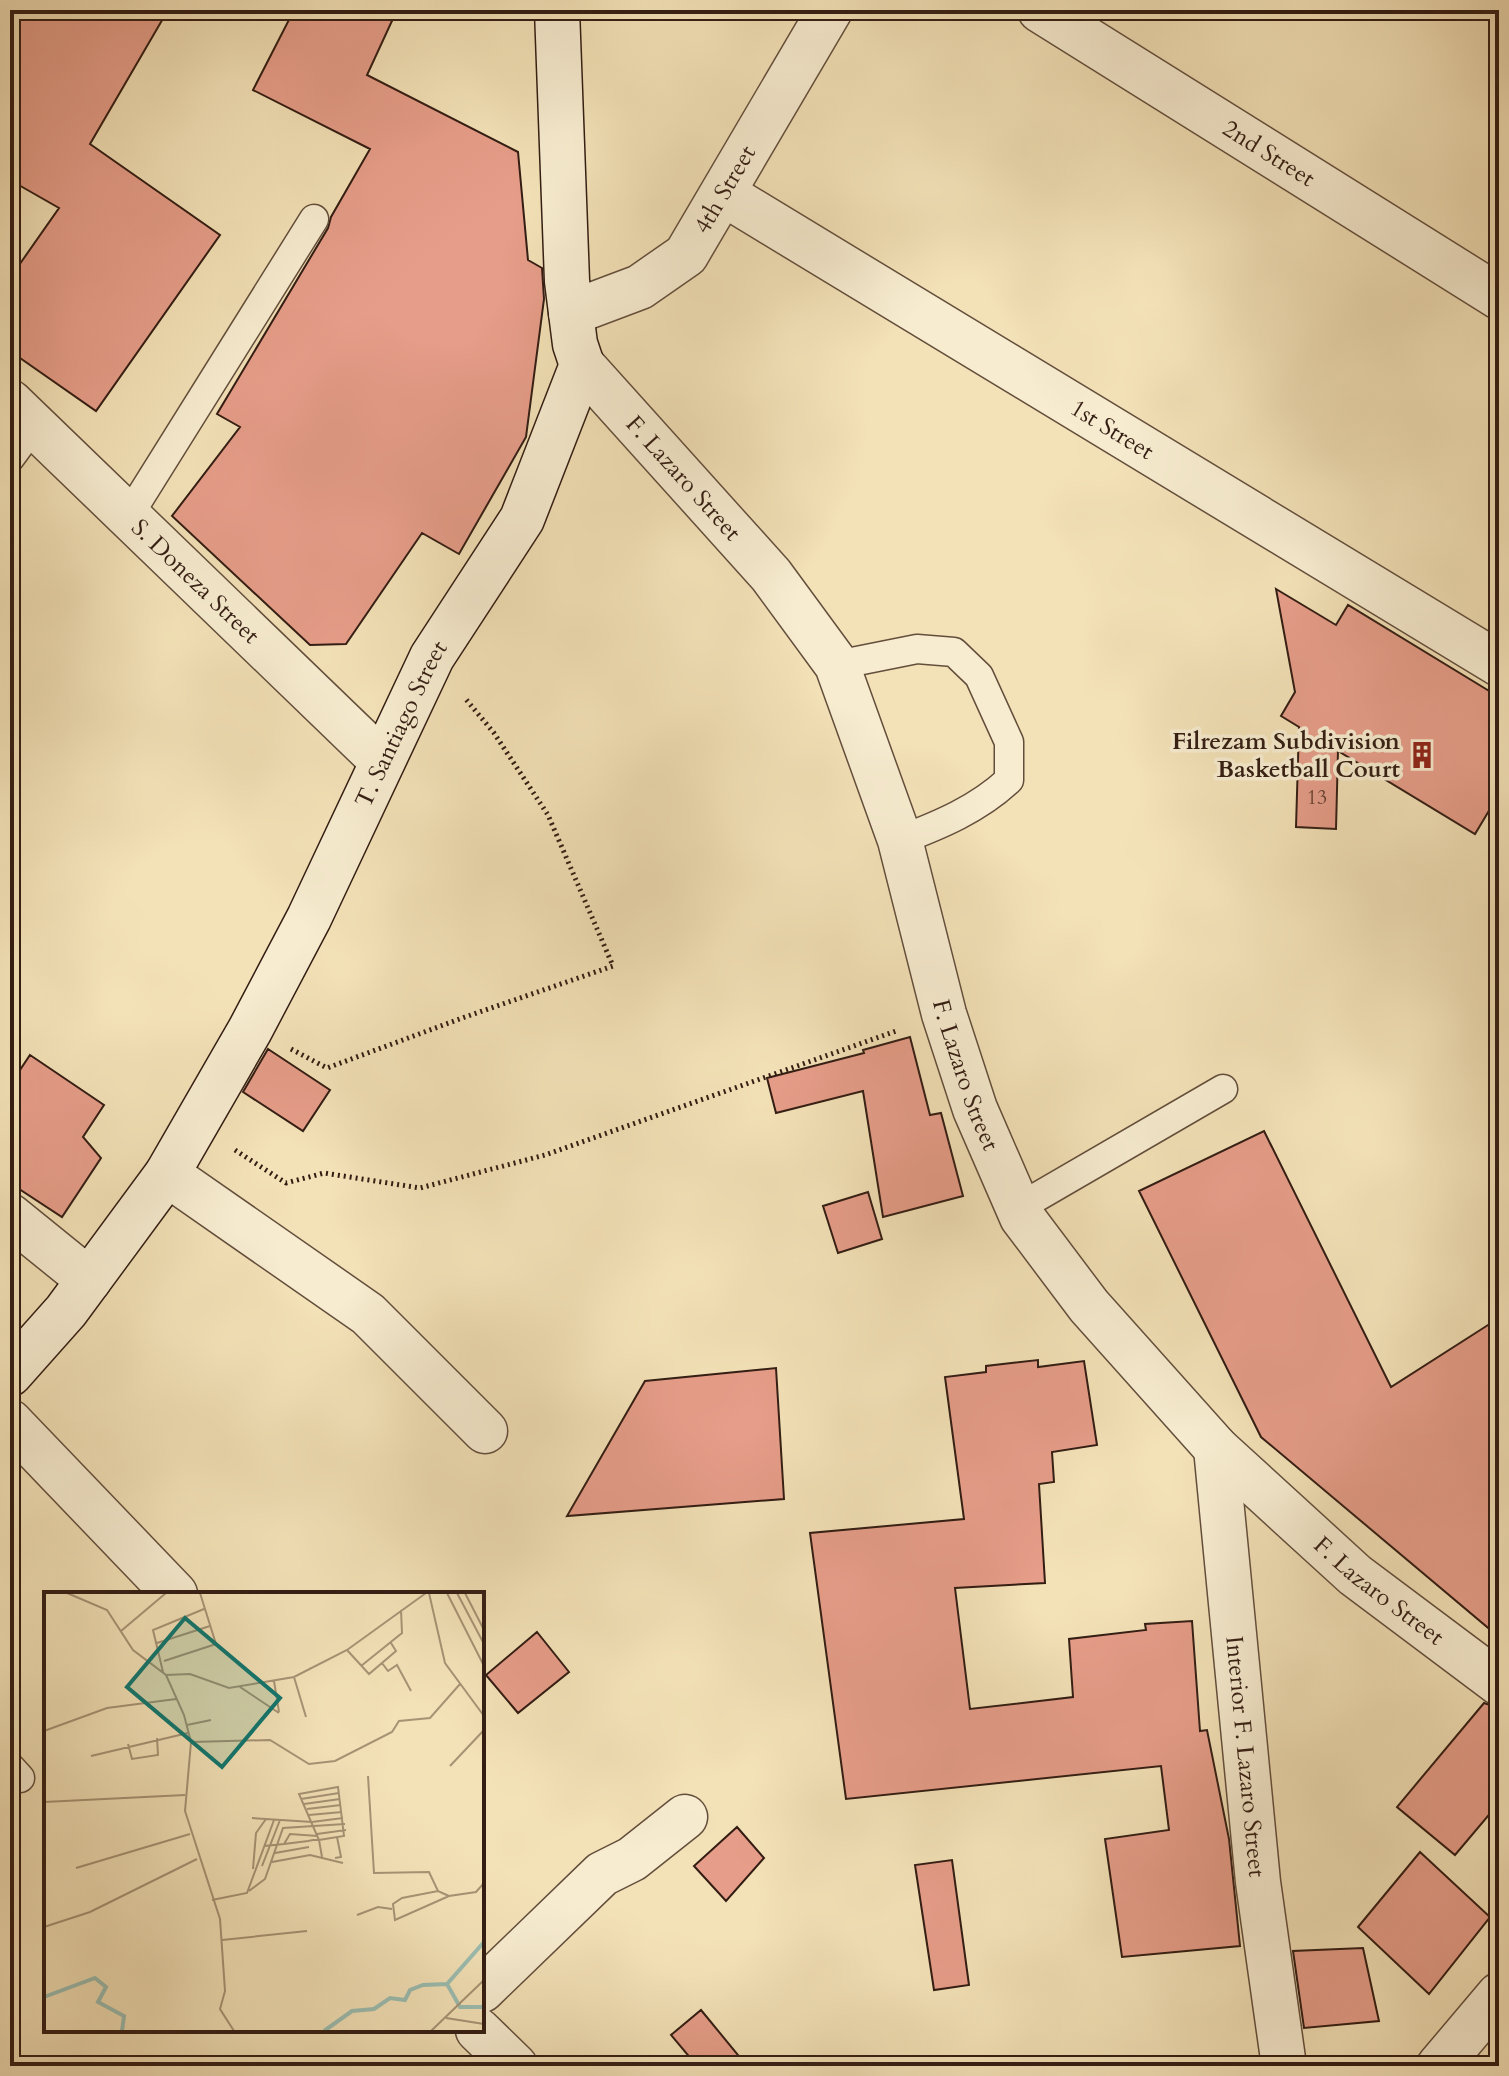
<svg xmlns="http://www.w3.org/2000/svg" width="1509" height="2076" viewBox="0 0 1509 2076" font-family="Cardo,serif">
  <style>
    .building { fill: #e69d89; stroke: #331d13; stroke-width: 2 }
    .lines { fill: none; stroke-linecap: round; stroke-linejoin: round }
    .service-casing { stroke: #634e3c; stroke-width: 31 }
    .minor-casing { stroke: #634e3c; stroke-width: 47 }
    .tertiary-casing { stroke: #634e3c; stroke-width: 47 }
    .secondary-casing { stroke: #331d13; stroke-width: 47 }
    .path { stroke: #331d13; stroke-width: 5; stroke-dasharray: 2 4; stroke-linecap: butt }
    .service { stroke: #f7ecd0; stroke-width: 28 }
    .minor { stroke: #f7ecd0; stroke-width: 44 }
    .tertiary { stroke: #f7ecd0; stroke-width: 44 }
    .secondary { stroke: #f7ecd0; stroke-width: 44 }
    .labels { text-anchor: middle; dominant-baseline: central; stroke-width: 7; stroke-linejoin: round; paint-order: stroke }
    .number-label { font-size: 20px; fill: #603d30 }
    .street-label { font-size: 24px; fill: #331d13; stroke: #f7ecd0 }
    .poi-label { font-size: 24px; font-weight: bold; fill: #331d13; stroke: #f7ecd0; text-anchor: end }
    .inset-river { fill: none; stroke: #9bbdb1; stroke-width: 4 }
    .inset-road { fill: none; stroke: #a69375; stroke-width: 2 }
    .view { fill: #0f766e; fill-opacity: 0.15; stroke: #0f766e; stroke-width: 4 }
    .inset-edge { fill: none; stroke: #331d13; stroke-width: 4 }
  </style>
  <rect width="100%" height="100%" fill="#f3e1b7"/>
  <filter id="stains"><feTurbulence type="fractalNoise" baseFrequency=".0025" numOctaves="4"/><feColorMatrix values="0 0 0 0 .2 0 0 0 0 .09 0 0 0 0 .02 0 0 0 .5 -.17"/></filter>
  <radialGradient id="worn" r=".72"><stop offset=".6" stop-color="#630" stop-opacity="0"/><stop offset="1" stop-color="#630" stop-opacity=".3"/></radialGradient>
  <path class="building" d="M 10,10 L 168,10 L 90,144 L 220,235 L 96,411 L 10,351 L 10,278 L 59,208 L 10,180 Z
    M 294,10 L 397,10 L 367,75 L 518,152 L 528,260 L 542,268 L 544,299 L 526,437 L 459,554 L 422,533 L 346,644 L 310,645 L 172,516 L 240,427 L 217,414 L 328,228 L 331,217 L 370,149 L 253,90 Z
    M 1276,589 L 1336,625 L 1348,605 L 1499,697 L 1499,794 L 1475,834 L 1338,751 L 1336,829 L 1296,827 L 1299,727 L 1281,716 L 1295,692 Z
    M 910,1037 L 930,1115 L 941,1113 L 963,1196 L 883,1217 L 863,1091 L 776,1113 L 767,1078 L 864,1053 L 863,1050 Z
    M 268,1049 L 330,1090 L 303,1131 L 243,1092 Z
    M 30,1055 L 104,1105 L 83,1137 L 101,1158 L 62,1217 L 10,1183 L 10,1085 Z
    M 1264,1131 L 1391,1387 L 1499,1318 L 1499,1637 L 1261,1437 L 1139,1191 Z
    M 868,1192 L 882,1239 L 838,1253 L 823,1206 Z
    M 1038,1360 L 1038,1367 L 1084,1361 L 1097,1445 L 1052,1452 L 1054,1482 L 1039,1484 L 1045,1583 L 955,1588 L 970,1709 L 1073,1697 L 1069,1639 L 1146,1630 L 1145,1624 L 1192,1621 L 1200,1731 L 1207,1730 L 1229,1839 L 1240,1946 L 1122,1957 L 1105,1839 L 1169,1830 L 1161,1766 L 846,1799 L 810,1533 L 964,1519 L 945,1377 L 986,1372 L 986,1366 Z
    M 776,1368 L 784,1499 L 567,1516 L 645,1381 Z
    M 537,1632 L 569,1672 L 518,1713 L 486,1675 Z
    M 1484,1703 L 1499,1708 L 1499,1803 L 1455,1855 L 1397,1807 Z
    M 737,1827 L 764,1858 L 726,1901 L 694,1866 Z
    M 1420,1852 L 1490,1917 L 1429,1994 L 1358,1927 Z
    M 952,1860 L 969,1985 L 934,1990 L 915,1865 Z
    M 1363,1948 L 1379,2021 L 1304,2028 L 1293,1951 Z
    M 701,2010 L 747,2066 L 697,2066 L 671,2035 Z"/>
  <g class="lines">
    <g class="service-casing">
      <path id="service" d="M 10,458 L 35,424
        M 129,515 L 314,219
        M 837,665 L 917,649 L 954,652 L 979,676 L 1009,742 L 1009,780 C 978,809 940,825 900,840
        M 1018,1208 L 1223,1089
        M 10,1767 L 20,1778"/>
    </g>
    <g class="minor-casing">
      <g id="minor">
        <path id="s1" d="M 1040,10 L 1499,297"/>
        <path id="s2" d="M 724,194 L 1499,664"/>
        <path id="s3" d="M 571,313 L 640,287 L 686,255 L 830,10"/>
        <path id="s4" d="M 10,402 L 381,760"/>
        <path d="M 167,1174 L 368,1314 L 485,1431"/>
        <path d="M 10,1216 L 89,1280"/>
        <path d="M 10,1422 L 175,1594"/>
        <path id="s5" d="M 1216,1448 L 1258,1882 L 1284,2066"/>
        <path d="M 482,1990 L 602,1874 L 632,1859 L 685,1817"/>
        <path d="M 478,2030 L 515,2066"/>
        <path d="M 1439,2066 L 1499,1995"/>
      </g>
    </g>
    <g class="tertiary-casing">
      <g id="tertiary">
        <path id="s6" d="M 582,365 L 771,575 L 837,665 L 900,840 L 944,1014 L 975,1109 L 1022,1217 L 1089,1306 L 1216,1448 L 1355,1575 L 1499,1683"/>
      </g>
    </g>
    <g class="secondary-casing">
      <g id="secondary">
        <path id="s7" d="M 10,1374 L 66,1311 L 167,1174 L 250,1030 L 309,918 L 432,657 L 522,519 L 582,365 L 575,344 L 567,281 L 557,10"/>
      </g>
    </g>
    <path class="path" d="M 291,1049 L 327,1068 L 465,1017 L 613,966 L 548,815 L 494,733 L 464,697
      M 235,1150 L 286,1183 L 324,1173 L 420,1188 L 545,1155 L 899,1030"/>
    <use href="#service" class="service"/>
    <use href="#minor" class="minor"/>
    <use href="#tertiary" class="tertiary"/>
    <use href="#secondary" class="secondary"/>
  </g>
  <defs>
    <g id="building-bare" transform="scale(2.16)"><path d="M-4-6H4V6H1V3H-1V6H-4ZM-2.5-4.3h1.7v1.8h-1.7ZM.8-4.3h1.7v1.8H.8ZM-2.5-1h1.7V.8h-1.7ZM.8-1h1.7V.8H.8Z" fill="#8f2418" stroke="#f7ecd0" stroke-width="2.5" paint-order="stroke"/></g>
  </defs>
  <g fill-rule="evenodd">
    <use href="#building-bare" x="1422" y="755"/>
  </g>
  <g class="labels">
    <g class="number-label">
      <text x="1317" y="797">13</text>
    </g>
    <g class="street-label">
      <text stroke="none"><textPath href="#s1" startOffset="270">2nd Street</textPath></text>
      <text stroke="none"><textPath href="#s3" startOffset="206">4th Street</textPath></text>
      <text stroke="none"><textPath href="#s2" startOffset="454">1st Street</textPath></text>
      <text stroke="none"><textPath href="#s6" startOffset="152">F. Lazaro Street</textPath></text>
      <text stroke="none"><textPath href="#s4" startOffset="258">S. Doneza Street</textPath></text>
      <text stroke="none"><textPath href="#s7" startOffset="762">T. Santiago Street</textPath></text>
      <text stroke="none"><textPath href="#s6" startOffset="824">F. Lazaro Street</textPath></text>
      <text stroke="none"><textPath href="#s6" startOffset="1496">F. Lazaro Street</textPath></text>
      <text stroke="none"><textPath href="#s5" startOffset="310">Interior F. Lazaro Street</textPath></text>
    </g>
    <g class="poi-label">
      <text x="1400" y="741">Filrezam Subdivision<tspan x="1400" dy="28">Basketball Court</tspan></text>
    </g>
  </g>
  <g transform="translate(44 1592)">
    <rect width="440" height="440" fill="#f3e1b7"/>
    <path class="inset-river" d="M 403,392 L 416,415 L 440,415M 0,405 L 51,386 L 62,395 L 54,410 L 80,424 L 78,439M 280,439 L 308,419 L 330,417 L 346,406 L 361,408 L 366,398 L 379,393 L 403,392 L 440,350"/>
    <path class="inset-road" d="M 23,1 L 63,18 L 89,58 L 122,83 L 140,123 L 147,150 L 141,219 L 176,327 L 181,399 L 176,417 L 190,439M 385,1 L 401,71 L 440,124M 403,1 L 440,74M 413,1 L 440,52M 421,1 L 440,38M 77,39 L 122,1M 113,51 L 166,34M 303,58 L 325,82 L 352,59 L 347,51M 120,69 L 172,52 L 156,1M 338,71 L 344,79 L 353,73 L 367,99M 317,74 L 358,41 L 357,18M 119,80 L 109,38 L 160,17M 122,83 L 146,82 L 185,96 L 250,85 L 303,58 L 382,1M 250,85 L 262,125M 230,89 L 235,120M 196,95 L 235,121M 143,133 L 167,128M 0,139 L 63,116 L 132,107M 147,150 L 226,148 L 265,172 L 291,169 L 348,140 L 355,129 L 386,126 L 416,92M 84,152 L 88,167 L 114,163 L 113,146M 47,164 L 144,141M 406,174 L 440,138M 324,184 L 330,281 L 385,280 L 394,299M 257,207 L 295,201M 0,210 L 141,203M 260,212 L 296,207M 263,217 L 297,213M 265,223 L 298,220M 208,226 L 268,230 L 299,226M 273,242 L 302,238M 240,252 L 246,242 L 274,244M 220,254 L 240,252 L 264,249 L 269,248 L 275,248 L 281,247 L 300,244 L 294,195 L 255,202 L 275,248 L 278,265M 231,261 L 265,255M 291,266 L 297,265 L 293,245M 228,270 L 266,263 L 299,271M 218,274 L 236,228M 32,276 L 146,242M 209,277 L 212,241 L 222,227M 205,299 L 221,287 L 239,236 L 301,232M 405,304 L 394,299 L 358,306 L 349,312 L 351,328 L 405,304 L 432,300 L 440,291M 168,308 L 203,301 L 230,228M 313,323 L 334,315 L 348,317M 0,335 L 46,320 L 153,267M 178,348 L 263,339M 402,426 L 440,432M 387,439 L 440,388"/>
    <path class="view" d="M 141,26 L 236,106 L 178,175 L 83,95 Z"/>
    <rect width="440" height="440" class="inset-edge"/>
  </g>
  <rect width="1509" height="2076" fill="none" stroke="#f3e1b7" stroke-width="40"/>
  <rect x="12" y="12" width="1485" height="2052" fill="none" stroke="#331d13" stroke-width="4"/>
  <rect x="20" y="20" width="1469" height="2036" fill="none" stroke="#331d13" stroke-width="2"/>
  <rect width="100%" height="100%" filter="url(#stains)"/>
  <rect width="100%" height="100%" fill="url(#worn)"/>
</svg>
